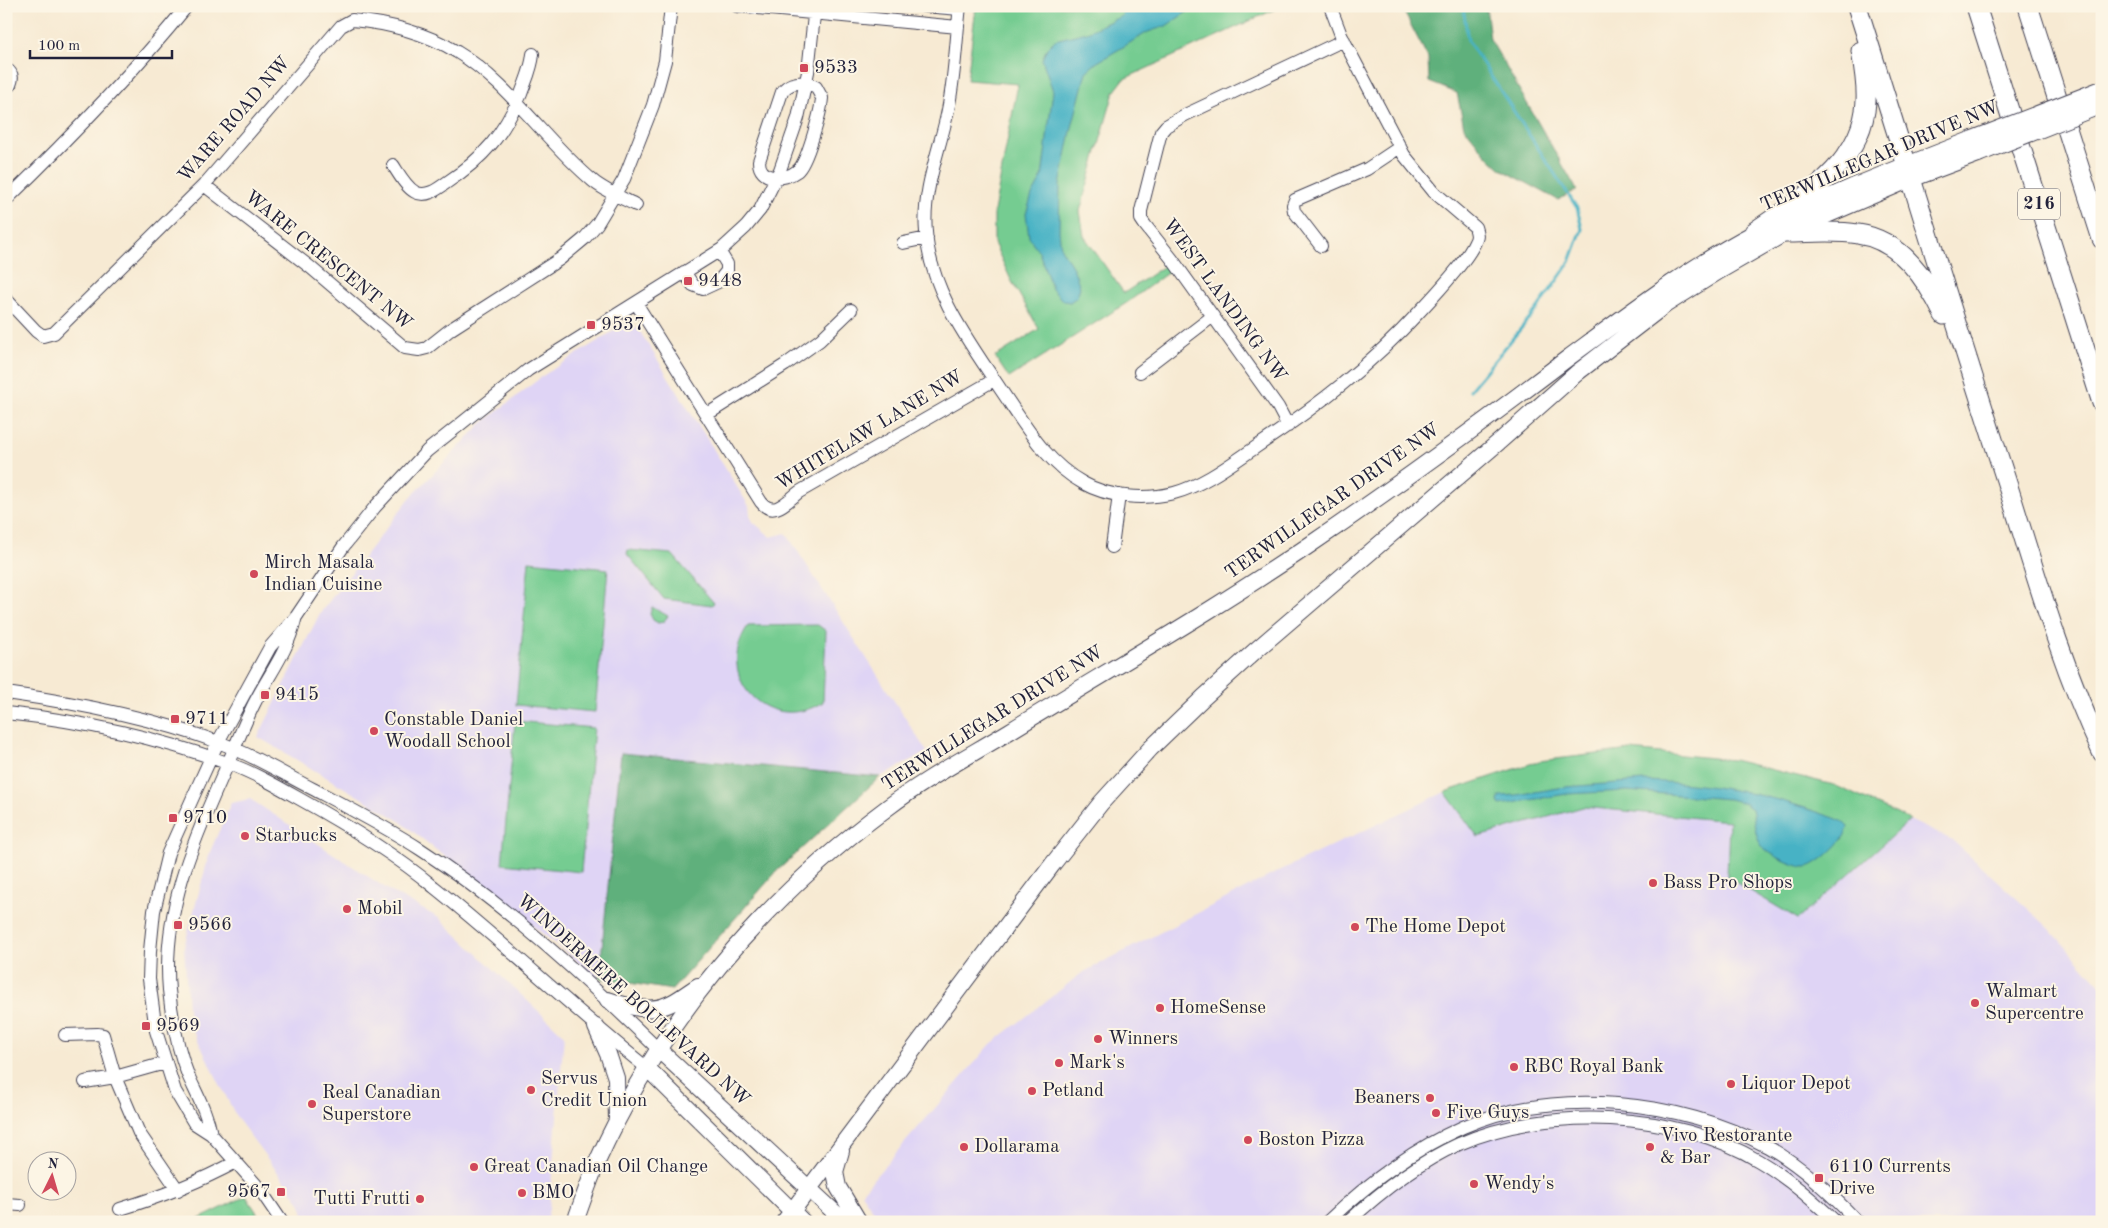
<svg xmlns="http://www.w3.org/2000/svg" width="2108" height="1228" viewBox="0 0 2108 1228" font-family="'Old Standard TT',serif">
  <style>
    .built { fill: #dfd4f5 }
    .green { fill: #74cc91; stroke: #4b7766 }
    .forest { fill: #5fb07b; stroke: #40695b }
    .water { fill: #47b2c5; stroke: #346a80 }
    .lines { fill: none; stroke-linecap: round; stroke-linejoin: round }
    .stream { stroke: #47b2c5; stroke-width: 3 }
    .minor-casing { stroke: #424052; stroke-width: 14 }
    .major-casing { stroke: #424052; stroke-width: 18 }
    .highway-casing { stroke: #424052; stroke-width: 21 }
    .minor { stroke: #fff; stroke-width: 12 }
    .major { stroke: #fff; stroke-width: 16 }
    .highway { stroke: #fff; stroke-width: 19 }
    .major-bridge-casing { stroke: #424052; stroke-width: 18; stroke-linecap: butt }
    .major-bridge { stroke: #fff; stroke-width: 16 }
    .poi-dot { fill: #d1495b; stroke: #fcf5e5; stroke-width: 2 }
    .labels { text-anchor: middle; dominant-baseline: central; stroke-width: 4; stroke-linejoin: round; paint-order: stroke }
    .shield { fill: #fcf5e5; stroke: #63616e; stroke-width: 1 }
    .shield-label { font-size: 18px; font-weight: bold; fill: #22223b }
    .poi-label { font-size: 19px; fill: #22223b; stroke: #fcf5e5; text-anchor: start }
    .street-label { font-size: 19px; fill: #22223b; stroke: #fcf5e5 }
  </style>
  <rect width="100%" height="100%" fill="#fcf5e5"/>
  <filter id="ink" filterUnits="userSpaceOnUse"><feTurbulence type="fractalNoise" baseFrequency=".02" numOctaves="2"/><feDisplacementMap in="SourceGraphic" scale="10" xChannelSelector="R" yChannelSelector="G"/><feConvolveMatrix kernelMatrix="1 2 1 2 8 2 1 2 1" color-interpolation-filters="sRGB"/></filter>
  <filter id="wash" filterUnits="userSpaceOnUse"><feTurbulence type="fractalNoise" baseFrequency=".0096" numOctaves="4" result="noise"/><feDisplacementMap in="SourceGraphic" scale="20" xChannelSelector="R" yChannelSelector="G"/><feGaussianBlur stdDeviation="1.12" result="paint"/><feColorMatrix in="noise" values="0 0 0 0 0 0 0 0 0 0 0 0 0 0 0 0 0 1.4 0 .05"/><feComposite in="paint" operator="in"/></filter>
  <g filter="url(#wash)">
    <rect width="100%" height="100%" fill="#f7ead3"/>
    <path class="built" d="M 628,323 L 639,330 L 749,506 L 750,515 L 753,522 L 771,537 L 786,533 L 927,752 L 880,777 L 621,753 L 599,978 L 397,819 L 258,737 L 320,613 L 410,498 L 481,424 L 544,375 L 623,325 Z
      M 1630,750 L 1733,760 L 1834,785 L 1952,840 L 2048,927 L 2102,987 L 2102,1222 L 881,1222 L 861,1193 L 991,1044 L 1082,973 L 1279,871 L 1445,792 L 1539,761 Z
      M 250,799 L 393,893 L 439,918 L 564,1035 L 549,1209 L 546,1222 L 307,1222 L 300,1202 L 237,1118 L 189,1023 L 184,947 L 210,852 L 231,803 Z"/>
    <path class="green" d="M 976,6 L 1282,6 L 1124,79 L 1114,92 L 1080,211 L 1084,236 L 1124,293 L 1166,265 L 1170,271 L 1128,302 L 1009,378 L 995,357 L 1039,329 L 1011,280 L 994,243 L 994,211 L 1018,84 L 967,80 Z
      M 628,550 L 672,554 L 714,603 L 712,605 L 664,599 L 627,554 Z
      M 529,561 L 608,569 L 595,712 L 516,705 Z
      M 652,607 L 668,616 L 663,622 L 658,623 L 653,620 L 650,614 Z
      M 818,625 L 826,631 L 823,702 C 769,736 712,678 748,626 Z
      M 515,721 L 594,728 L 581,872 L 502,864 Z
      M 1630,750 L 1733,760 L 1834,785 L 1910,820 L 1798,919 L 1727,877 L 1729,821 L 1583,807 L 1478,837 L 1445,792 L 1539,761 Z
      M 246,1196 L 263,1222 L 193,1222 Z"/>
    <path class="forest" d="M 1403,6 L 1486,6 L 1490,39 L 1577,190 L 1558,200 L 1501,169 L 1487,156 L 1464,127 L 1457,93 L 1429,82 L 1428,58 L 1404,12 Z
      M 621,753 L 880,777 L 777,871 L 672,990 L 599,978 Z"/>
    <path class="water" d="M 1118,6 L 1196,6 L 1166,26 L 1148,32 L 1096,63 L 1086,72 L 1071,131 L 1060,185 L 1059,231 L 1061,248 L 1074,270 L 1080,287 L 1077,297 L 1070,302 L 1063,301 L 1052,289 L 1039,252 L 1029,237 L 1026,214 L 1032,195 L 1042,177 L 1053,91 L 1042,59 L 1047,48 L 1055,40 L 1087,32 L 1122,16 L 1123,11 Z
      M 1644,781 C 1704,783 1760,792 1817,812 C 1827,816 1841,818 1848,827 C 1847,839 1819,865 1807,867 C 1797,868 1769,855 1762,846 C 1754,836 1755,821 1752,809 L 1744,803 L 1729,799 L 1627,791 L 1567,794 L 1500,805 L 1498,801 L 1500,796 L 1516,795 L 1565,787 Z"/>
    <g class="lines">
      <path class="stream" d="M 1463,6 L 1468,41 L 1577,208 L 1582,229 L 1570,262 L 1537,309 L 1470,390"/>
    </g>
  </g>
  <g filter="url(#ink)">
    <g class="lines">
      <g class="minor-casing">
        <path id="minor" d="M 737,6 L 958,27
          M 924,6 L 960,9
          M 960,6 C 956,41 955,75 948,110 C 940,150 922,190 926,232 C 930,291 970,343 1001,390 C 1025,425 1045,462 1083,483 C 1109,498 1146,500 1174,493 C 1204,485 1231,464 1256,447 C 1316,407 1371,365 1420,311 C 1435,295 1467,261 1475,242 C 1478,237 1477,233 1475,227 L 1434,192 L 1404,155 L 1341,35 L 1330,6
          M 6,69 C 13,73 13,78 10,85 L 6,86
          M 806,82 L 816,87 L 822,98 C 821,111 807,164 797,171 C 784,181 759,181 759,161 L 782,92 C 789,83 795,83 806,82 Z
          M 393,165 C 399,174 406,187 415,192 C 426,198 438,189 446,183 C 484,158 503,135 521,94 C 526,80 532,68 533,54
          M 204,185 L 310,267 L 405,348 L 419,350 L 427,348 L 451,329 L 560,259 L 584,239 L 597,224 L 624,179 L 653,105 L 665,61 L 671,6
          M 6,200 C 70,138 131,75 187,6
          M 903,243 L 927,238
          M 1321,246 L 1294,211 L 1293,205 L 1295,200 L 1367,169 L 1400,147
          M 684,272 L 693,285 L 703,289 L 718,282 L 727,271 L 727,264 L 719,251
          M 6,299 L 36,331 L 43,336 L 54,333 L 204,185 L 341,26 L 352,20 C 387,23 427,33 457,52 C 508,82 547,143 593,181 C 605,191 622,198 636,205
          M 636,303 L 761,502 C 774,518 787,501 799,492 L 994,380
          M 1140,372 L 1213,316
          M 706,415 L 785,365 L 820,340 L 851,310
          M 1288,426 L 1278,407 L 1172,259 L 1145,225 L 1141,219 L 1141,211 L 1161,132 L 1166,126 L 1185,115 L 1344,40
          M 1112,547 L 1119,495
          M 6,693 C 77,703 150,717 218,742 C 251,754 282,773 313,789 C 349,808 386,827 420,849 C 505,904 586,979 659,1050
          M 6,713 C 81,721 156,737 227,763 C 252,772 275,785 298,798 C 345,824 392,852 434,887 C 507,945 574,1010 647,1068
          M 65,1035 L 97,1034 L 103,1035 L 115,1077 L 139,1133 L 178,1190
          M 85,1082 L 115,1077 L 165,1063
          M 211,1134 C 207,1112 197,1095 188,1075 C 177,1048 172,1019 169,990 C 162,914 192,844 222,777 C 233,753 242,728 254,704 C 269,674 287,653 295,620
          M 6,1204 L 20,1205
          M 120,1209 C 160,1197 199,1182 236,1162
          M 282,1222 L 259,1188 L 211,1134 L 194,1123 L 175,1091 L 156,1031 L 149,979 L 150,951 L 154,911 L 168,853 L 198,786 L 218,742 L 270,647 L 296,617 L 343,547 L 375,507 L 427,451 L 528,370 L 722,249 L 746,227 L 760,210 L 780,170 L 798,118 L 808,72 L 815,6
          M 1327,1222 C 1368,1183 1411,1150 1463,1127 C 1556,1086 1680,1100 1768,1147 C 1802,1166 1831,1194 1858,1222
          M 1348,1222 C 1381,1191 1417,1163 1459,1144 C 1548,1105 1675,1111 1759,1161 C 1788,1178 1812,1199 1836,1222"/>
      </g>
      <g class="major-casing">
        <path id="major" d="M 608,1000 C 625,1006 650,1013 667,1005 C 678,1001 688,992 698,986
          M 596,1027 L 608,1054 L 616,1078 L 617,1121
          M 659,1050 L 845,1222
          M 647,1068 L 803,1222
          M 841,1151 L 835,1172 L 838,1187 L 859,1222
          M 575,1222 C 582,1202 589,1182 597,1162 C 662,1019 762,901 887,808 C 925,779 969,756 1010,731 C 1111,669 1213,611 1311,544 C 1398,485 1484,422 1568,358 C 1629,313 1689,267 1756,232 C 1826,195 1900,168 1973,139
          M 784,1222 L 1052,865 L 1101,803 L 1150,749 L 1203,698 L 1256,650 L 1500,441 L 1578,372 L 1665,305 L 1719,271 L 1785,233 L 1911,179 L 1978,154"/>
      </g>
      <g class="highway-casing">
        <path id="highway" d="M 1857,6 C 1907,164 1955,323 2006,480 C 2035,572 2061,665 2102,752
          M 1976,6 L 2102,403
          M 2028,6 L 2102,239
          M 1754,232 C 1801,199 1863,165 1866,101 C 1867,84 1864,68 1861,51
          M 1785,233 C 1809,233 1834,230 1858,234 C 1901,240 1927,280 1944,315"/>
      </g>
      <use href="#minor" class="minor"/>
      <use href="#major" class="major"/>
      <use href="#highway" class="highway"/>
      <g class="major-bridge-casing">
        <path id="major-bridge" d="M 1973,139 L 2102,89
          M 1978,154 L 2102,105"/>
      </g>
      <use href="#major-bridge" class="major-bridge"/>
    </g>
  </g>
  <g class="poi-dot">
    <rect x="799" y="63" width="10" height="10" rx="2.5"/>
    <rect x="683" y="276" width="10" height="10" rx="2.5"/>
    <rect x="586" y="320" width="10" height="10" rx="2.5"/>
    <circle cx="254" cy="574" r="5"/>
    <rect x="260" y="690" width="10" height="10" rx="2.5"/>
    <rect x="170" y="714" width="10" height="10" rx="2.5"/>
    <circle cx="374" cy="731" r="5"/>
    <rect x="168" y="813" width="10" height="10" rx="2.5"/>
    <circle cx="245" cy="836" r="5"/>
    <circle cx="1653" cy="883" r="5"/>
    <circle cx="347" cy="909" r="5"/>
    <rect x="173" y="920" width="10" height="10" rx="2.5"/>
    <circle cx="1355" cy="927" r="5"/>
    <circle cx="1975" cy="1003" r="5"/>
    <circle cx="1160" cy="1008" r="5"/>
    <rect x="141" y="1021" width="10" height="10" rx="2.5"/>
    <circle cx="1098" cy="1039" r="5"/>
    <circle cx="1059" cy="1063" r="5"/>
    <circle cx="1514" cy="1067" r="5"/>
    <circle cx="1731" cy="1084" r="5"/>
    <circle cx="531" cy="1090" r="5"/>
    <circle cx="1032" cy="1091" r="5"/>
    <circle cx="1430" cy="1098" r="5"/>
    <circle cx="312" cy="1104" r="5"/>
    <circle cx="1436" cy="1113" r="5"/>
    <circle cx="1248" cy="1140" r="5"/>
    <circle cx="964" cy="1147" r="5"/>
    <circle cx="1650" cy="1147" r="5"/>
    <circle cx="474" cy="1167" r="5"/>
    <rect x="1814" y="1173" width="10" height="10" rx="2.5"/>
    <circle cx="1474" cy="1184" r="5"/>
    <rect x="276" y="1187" width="10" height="10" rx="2.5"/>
    <circle cx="522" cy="1193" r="5"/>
    <circle cx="420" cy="1199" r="5"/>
  </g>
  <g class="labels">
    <rect class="shield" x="2018" y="188.5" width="42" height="31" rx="4"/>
    <g class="shield-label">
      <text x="2039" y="204">216</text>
    </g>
    <g class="poi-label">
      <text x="814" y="68">9533</text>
      <text x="698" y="281">9448</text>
      <text x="601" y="325">9537</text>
      <text x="264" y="563">Mirch Masala<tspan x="264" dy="22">Indian Cuisine</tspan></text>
      <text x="275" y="695">9415</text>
      <text x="185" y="719">9711</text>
      <text x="384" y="720">Constable Daniel<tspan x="384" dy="22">Woodall School</tspan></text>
      <text x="183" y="818">9710</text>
      <text x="255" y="836">Starbucks</text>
      <text x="1663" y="883">Bass Pro Shops</text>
      <text x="357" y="909">Mobil</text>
      <text x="188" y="925">9566</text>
      <text x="1365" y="927">The Home Depot</text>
      <text x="1985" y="992">Walmart<tspan x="1985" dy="22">Supercentre</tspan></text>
      <text x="1170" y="1008">HomeSense</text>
      <text x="156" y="1026">9569</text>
      <text x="1108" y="1039">Winners</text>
      <text x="1069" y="1063">Mark's</text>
      <text x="1524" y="1067">RBC Royal Bank</text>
      <text x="541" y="1079">Servus<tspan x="541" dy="22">Credit Union</tspan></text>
      <text x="1741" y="1084">Liquor Depot</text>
      <text x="1042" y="1091">Petland</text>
      <text x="322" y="1093">Real Canadian<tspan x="322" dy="22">Superstore</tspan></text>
      <text x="1420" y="1098" text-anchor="end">Beaners</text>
      <text x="1446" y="1113">Five Guys</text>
      <text x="1660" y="1136">Vivo Restorante<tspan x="1660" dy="22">&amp; Bar</tspan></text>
      <text x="1258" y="1140">Boston Pizza</text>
      <text x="974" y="1147">Dollarama</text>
      <text x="484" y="1167">Great Canadian Oil Change</text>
      <text x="1829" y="1167">6110 Currents<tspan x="1829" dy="22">Drive</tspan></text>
      <text x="1484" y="1184">Wendy's</text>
      <text x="271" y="1192" text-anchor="end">9567</text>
      <text x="532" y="1193">BMO</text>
      <text x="410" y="1199" text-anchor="end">Tutti Frutti</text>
    </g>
    <g class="street-label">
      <text transform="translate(235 120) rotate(-49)">WARE ROAD NW</text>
      <text transform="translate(1880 157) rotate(-23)">TERWILLEGAR DRIVE NW</text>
      <text transform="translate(328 261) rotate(39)">WARE CRESCENT NW</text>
      <text transform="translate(1224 301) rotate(54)">WEST LANDING NW</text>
      <text transform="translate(870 431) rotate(-31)">WHITELAW LANE NW</text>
      <text transform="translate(1333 502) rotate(-35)">TERWILLEGAR DRIVE NW</text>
      <text transform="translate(993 719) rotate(-32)">TERWILLEGAR DRIVE NW</text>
      <text transform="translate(633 1001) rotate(42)">WINDERMERE BOULEVARD NW</text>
    </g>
  </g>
  <rect width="2108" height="1228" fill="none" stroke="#fcf5e5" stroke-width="25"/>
  <g transform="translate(52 1176) rotate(5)"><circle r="24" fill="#fcf5e5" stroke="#a5a1a1"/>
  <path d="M0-4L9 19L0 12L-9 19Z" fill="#d1495b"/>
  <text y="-8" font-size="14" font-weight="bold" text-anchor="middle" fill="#22223b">N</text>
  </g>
  <path d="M30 50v8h142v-8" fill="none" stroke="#22223b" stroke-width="2.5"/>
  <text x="38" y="50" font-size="15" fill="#22223b" stroke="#fcf5e5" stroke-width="4" paint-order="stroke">100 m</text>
</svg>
